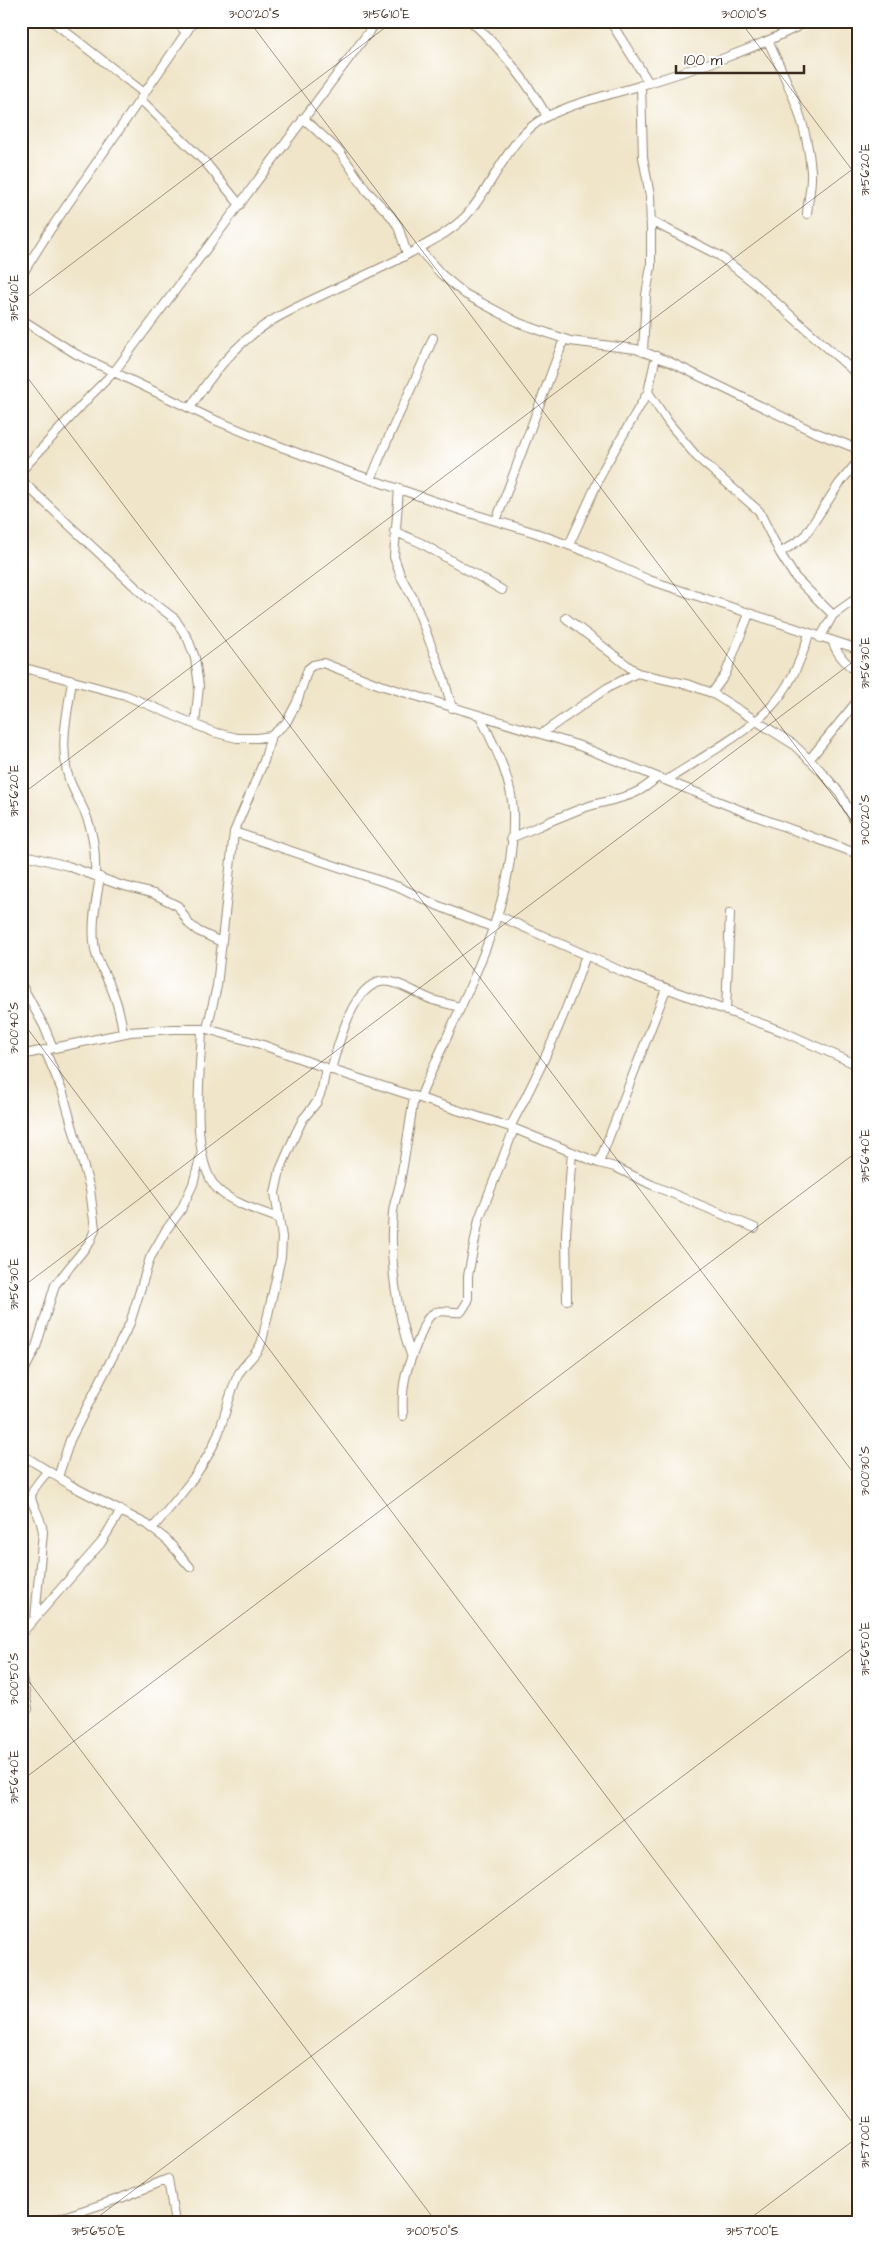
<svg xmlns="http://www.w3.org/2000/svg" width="879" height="2244" viewBox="0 0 879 2244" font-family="'Architects Daughter',sans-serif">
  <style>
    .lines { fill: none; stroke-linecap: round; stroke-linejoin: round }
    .street-casing { stroke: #968874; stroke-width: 10 }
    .street { stroke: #fff; stroke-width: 8 }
    .ticks { fill: none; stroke: #3b2a1e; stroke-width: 1; stroke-opacity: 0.45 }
    .neatline { fill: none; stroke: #3b2a1e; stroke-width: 2 }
    .ticks-label { font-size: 12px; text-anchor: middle; fill: #3b2a1e }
  </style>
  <rect width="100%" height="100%" fill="#fff"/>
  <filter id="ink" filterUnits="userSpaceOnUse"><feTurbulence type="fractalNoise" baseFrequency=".02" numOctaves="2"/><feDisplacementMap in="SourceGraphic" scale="10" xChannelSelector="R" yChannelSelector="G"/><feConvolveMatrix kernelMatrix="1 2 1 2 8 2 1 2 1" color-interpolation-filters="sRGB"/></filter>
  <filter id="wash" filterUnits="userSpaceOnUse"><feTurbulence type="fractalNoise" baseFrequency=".0096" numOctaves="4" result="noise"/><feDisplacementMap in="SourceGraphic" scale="20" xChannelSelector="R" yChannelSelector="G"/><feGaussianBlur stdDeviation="1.12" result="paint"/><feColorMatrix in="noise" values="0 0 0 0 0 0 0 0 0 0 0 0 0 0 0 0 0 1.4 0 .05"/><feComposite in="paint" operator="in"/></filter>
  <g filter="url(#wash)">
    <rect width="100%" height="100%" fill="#f0e5c9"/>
  </g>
  <g filter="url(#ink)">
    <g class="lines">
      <g class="street-casing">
        <path id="street" d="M 52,21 L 144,93
          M 177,21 L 186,33
          M 471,21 C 503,51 525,79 547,116
          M 610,21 L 649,83
          M 768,41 C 789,86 807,120 811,171 C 812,185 808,200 807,214
          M 641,85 L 643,157 L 650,196 L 651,231 L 651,266 L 646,295 L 643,352
          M 140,99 L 206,163 L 240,205
          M 303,118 L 340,152 L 366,190 L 390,215 L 398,226 L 407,254
          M 651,221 L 720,256 L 753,282 L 858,375
          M 418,248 L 441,274 L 465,294 L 519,323 L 570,341 L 636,349 L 670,362 L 812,431 L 858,449
          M 21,276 L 50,230 L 194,21
          M 21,319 L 76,354 L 210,418 L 266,441 L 329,465 L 460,510 L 536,533 L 587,552 L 649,580 L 858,649
          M 648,392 L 668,422 L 697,457 L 759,511 L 780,553 L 795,577 L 833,615
          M 190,408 C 212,373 240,338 278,317 C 316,296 358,280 397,260 C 419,248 445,236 464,218 C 494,187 507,137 546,117 C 575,102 609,95 639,86 C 697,68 755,50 808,21
          M 21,471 L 91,395 L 114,372 L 377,21
          M 21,480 L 145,596 L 175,619 L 188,639 L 195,658 L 199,686 L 195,724
          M 371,480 C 389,431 414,386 433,338
          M 399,488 L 394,557 L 401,577 L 413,598 L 444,679 L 452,708
          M 496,521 L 564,339
          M 394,531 L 421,543 L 502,590
          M 569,545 L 604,468 L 648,392 L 656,356
          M 780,553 L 804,537 L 839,484 L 858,461
          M 566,618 L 637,673
          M 820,638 L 833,615 L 858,597
          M 833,643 C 838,656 847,664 858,673
          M 21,667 L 125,695 L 213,732 L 237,738 L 257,738 L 271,736 L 286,723 L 297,702 L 308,669 L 313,665 L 323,663 L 380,685 L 577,745 L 750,814 L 858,854
          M 72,680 C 68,712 60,740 67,772 C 71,788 80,800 86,815 C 94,835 96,854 95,875
          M 712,693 L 725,675 L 749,614
          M 541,734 L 607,688 L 637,673 L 690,685 L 712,693 L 793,744 L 820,770 L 840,793 L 858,828
          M 809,760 L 858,700
          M 667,780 C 699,759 744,735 770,708 C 790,687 801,661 809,634
          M 234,832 L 399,887 L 436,905 L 492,927
          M 511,838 C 535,828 559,817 583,808 C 612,798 635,800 657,777
          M 21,854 L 68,866 L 117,884 L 154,894 L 178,906 L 189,924 L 198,931 L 221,942
          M 100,877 C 96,901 90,930 96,954 C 99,965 106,975 110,985 C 117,1001 121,1016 123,1033
          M 497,915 L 623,972 L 784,1032 L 853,1063
          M 21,984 L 44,1026 L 53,1048
          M 726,1011 L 730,913
          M 202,1029 C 201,1068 187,1168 222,1193 C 238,1205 260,1211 278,1218
          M 207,1029 L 217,986 L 234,832 L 264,761 L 271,736
          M 21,1055 L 130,1032 L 174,1029 L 207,1029 L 260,1044 L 326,1068 L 510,1127 L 599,1163 L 615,1167 L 652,1185 L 755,1228
          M 331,1069 C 339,1044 354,974 391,982 C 405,985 419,995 433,1000 C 442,1003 451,1004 459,1007
          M 420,1098 C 457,1007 516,914 513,812 C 512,779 494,745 480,716
          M 510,1127 C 540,1072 566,1014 586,955
          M 599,1163 L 666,989
          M 567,1300 L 566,1233 L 572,1152
          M 411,1355 C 396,1311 389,1259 393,1212 C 394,1202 398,1193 400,1183 C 405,1154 410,1125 414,1096
          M 21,1377 L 36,1347 L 55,1285 L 90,1242 L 95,1229 L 90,1189 L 63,1093 L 45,1050
          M 403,1416 C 401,1381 407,1367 420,1336 C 423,1328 426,1317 434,1313 C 440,1309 453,1313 461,1312 L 468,1301 L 468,1276 L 479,1219 L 514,1129
          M 21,1454 L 72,1486 L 146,1524 L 167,1540 L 190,1567
          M 58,1477 L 70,1440 L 130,1323 L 150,1258 L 166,1230 L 181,1210 L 193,1184 L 201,1155
          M 152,1529 C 175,1501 203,1471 217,1437 C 225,1417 229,1395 238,1375 C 245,1362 257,1356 262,1341 L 281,1257 L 282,1237 L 275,1193 L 280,1170 L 296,1133 L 303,1119 L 317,1102 L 322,1089 L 326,1068
          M 35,1618 L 43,1532 C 37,1496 17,1506 48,1471
          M 21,1634 L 101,1543 L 121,1510
          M 21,1672 L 28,1709
          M 45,2223 L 121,2198 L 168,2179 L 175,2223"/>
      </g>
      <use href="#street" class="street"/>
    </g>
  </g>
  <path class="ticks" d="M 249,21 L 858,829M 740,21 L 858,178M 21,302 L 394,21M 21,369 L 858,1479M 21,795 L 858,165M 21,1020 L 858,2130M 21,1288 L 858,658M 21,1671 L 437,2223M 21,1781 L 858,1151M 90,2223 L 858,1644M 744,2223 L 858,2137"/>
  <rect width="879" height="2244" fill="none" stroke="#fff" stroke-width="55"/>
  <path d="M676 65v8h128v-8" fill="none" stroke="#3b2a1e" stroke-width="2.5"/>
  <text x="684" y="65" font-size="15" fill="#3b2a1e" stroke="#ffffff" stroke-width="4" paint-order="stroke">100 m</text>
  <rect x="28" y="28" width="824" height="2188" class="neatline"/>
  <g class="ticks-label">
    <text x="254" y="18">3°00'20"S</text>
    <text x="386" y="18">31°56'10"E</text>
    <text x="744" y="18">3°00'10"S</text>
    <text transform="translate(865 170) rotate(-90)" y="4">31°56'20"E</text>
    <text transform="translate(14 298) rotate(-90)" y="4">31°56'10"E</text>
    <text transform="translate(865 663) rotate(-90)" y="4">31°56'30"E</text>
    <text transform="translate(14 791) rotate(-90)" y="4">31°56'20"E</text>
    <text transform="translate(865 820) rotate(-90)" y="4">3°00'20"S</text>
    <text transform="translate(14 1028) rotate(-90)" y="4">3°00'40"S</text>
    <text transform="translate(865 1156) rotate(-90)" y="4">31°56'40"E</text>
    <text transform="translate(14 1284) rotate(-90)" y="4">31°56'30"E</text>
    <text transform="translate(865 1471) rotate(-90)" y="4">3°00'30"S</text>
    <text transform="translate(865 1649) rotate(-90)" y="4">31°56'50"E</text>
    <text transform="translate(14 1679) rotate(-90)" y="4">3°00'50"S</text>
    <text transform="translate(14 1777) rotate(-90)" y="4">31°56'40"E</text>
    <text transform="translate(865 2142) rotate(-90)" y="4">31°57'00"E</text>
    <text x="98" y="2235">31°56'50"E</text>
    <text x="432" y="2235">3°00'50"S</text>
    <text x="752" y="2235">31°57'00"E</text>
  </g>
</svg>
